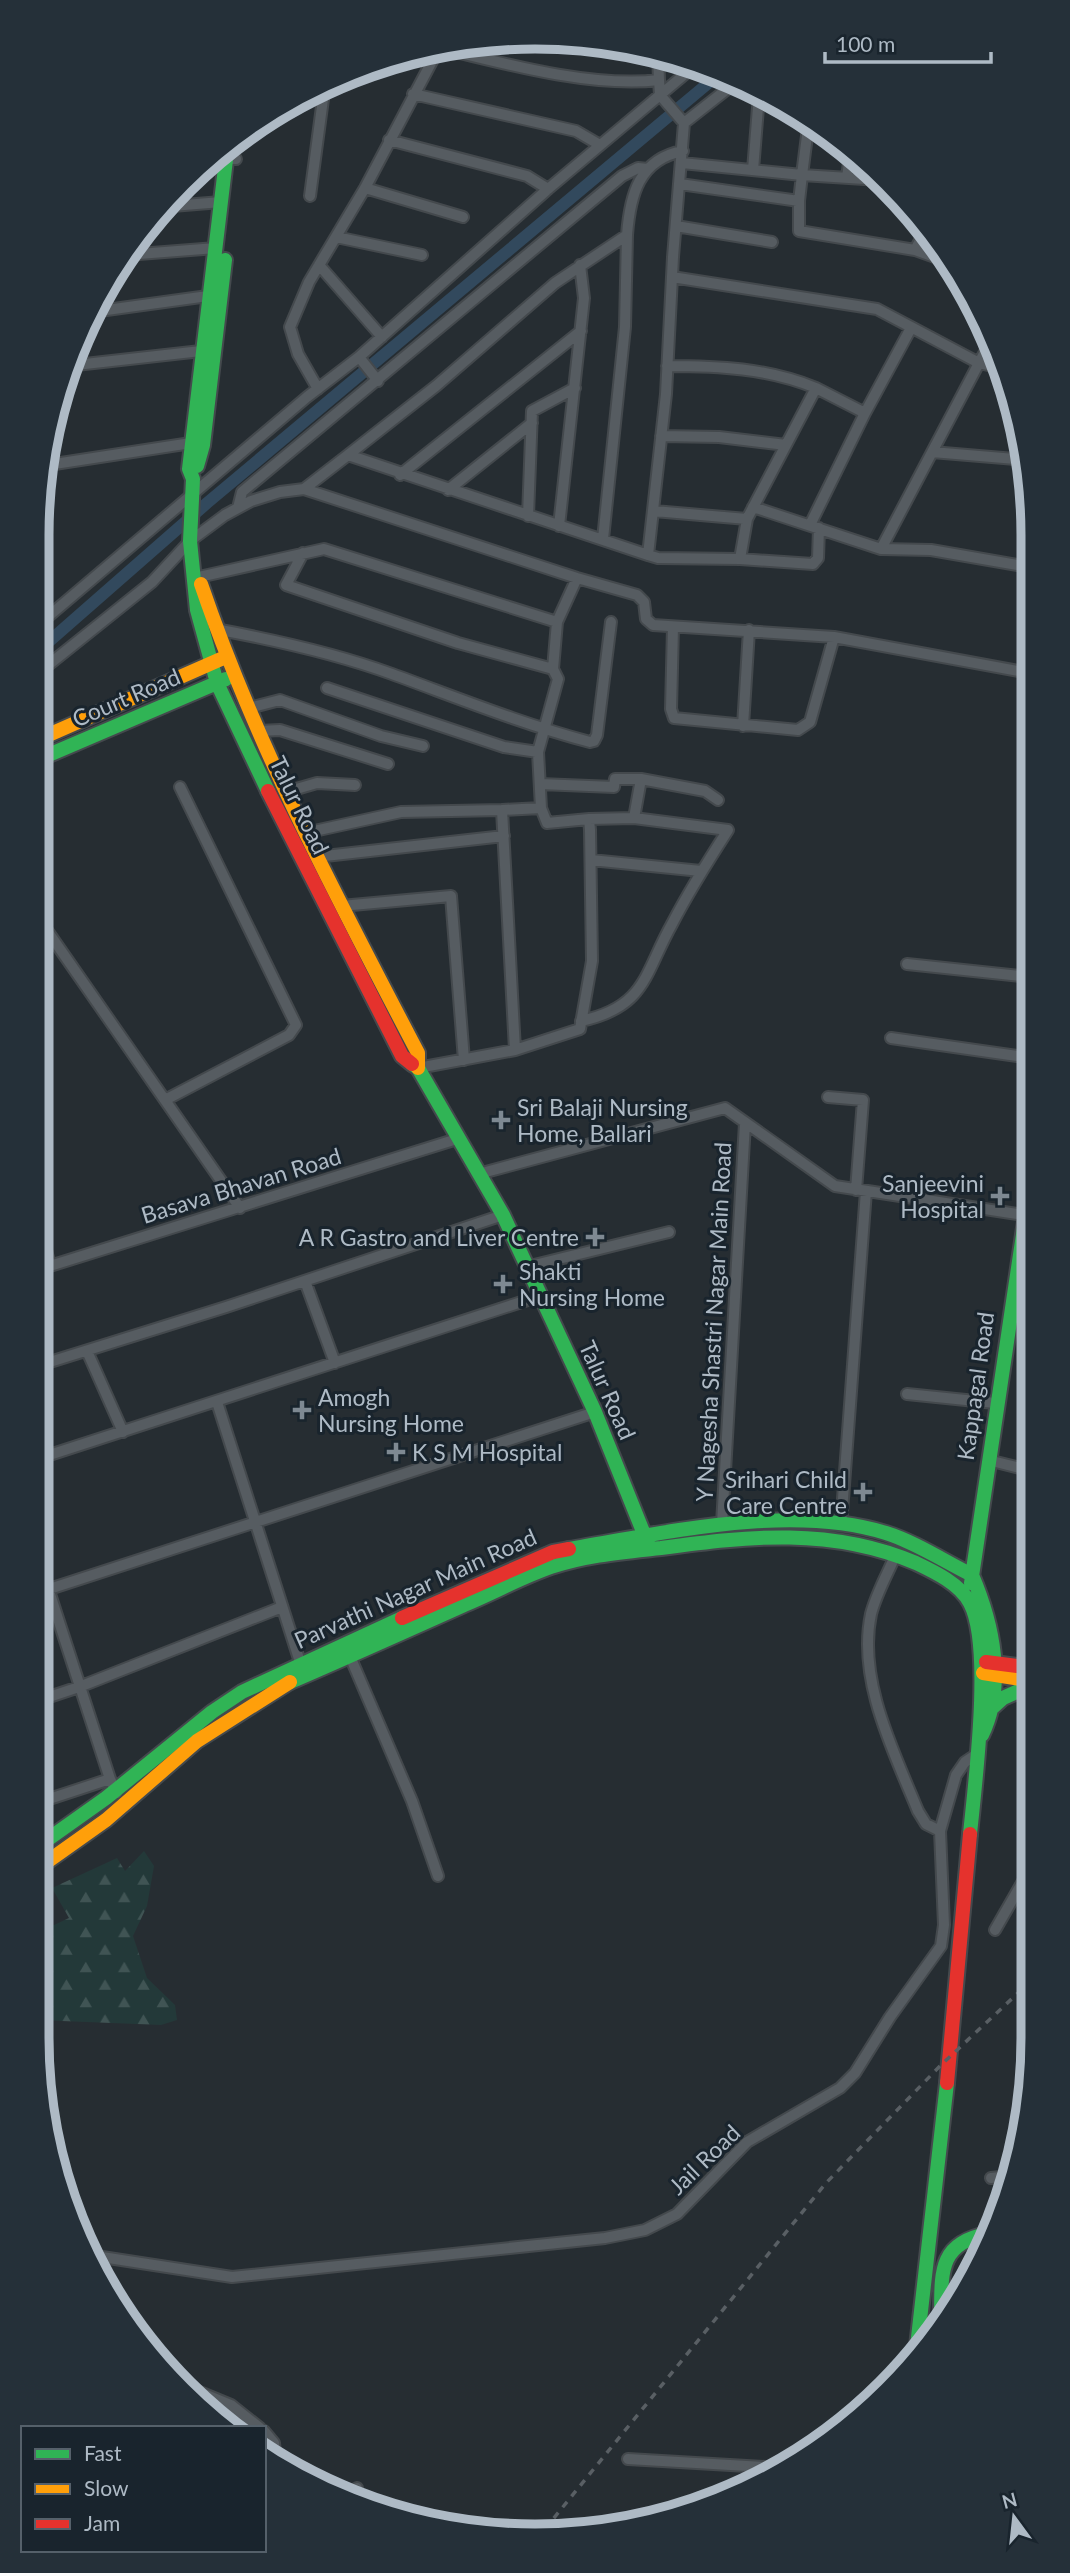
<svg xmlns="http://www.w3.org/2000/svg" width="1070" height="2573" viewBox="0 0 1070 2573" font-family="Lato,sans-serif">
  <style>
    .forest { fill: url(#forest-firs) }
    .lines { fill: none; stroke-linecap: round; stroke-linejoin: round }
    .canal { stroke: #32495d; stroke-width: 12 }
    .street-casing { stroke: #44494d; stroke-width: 14 }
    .fast-casing { stroke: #44494d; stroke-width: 18 }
    .slow-casing { stroke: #44494d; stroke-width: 18 }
    .jam-casing { stroke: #44494d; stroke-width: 18 }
    .street { stroke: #565c61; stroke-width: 10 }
    .fast { stroke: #30b455; stroke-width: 14 }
    .slow { stroke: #ff9f0a; stroke-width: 14 }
    .jam { stroke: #e5322d; stroke-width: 14 }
    .rail { stroke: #595f64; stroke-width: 3.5; stroke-dasharray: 7 7; stroke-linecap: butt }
    .poi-dot { fill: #7e8992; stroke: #19242d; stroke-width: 2.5 }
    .labels { text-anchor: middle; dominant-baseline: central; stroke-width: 6; stroke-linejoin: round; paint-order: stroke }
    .street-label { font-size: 23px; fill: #aebac5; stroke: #19242d }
    .poi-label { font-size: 23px; fill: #aebac5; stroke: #19242d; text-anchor: start }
    .rim { fill: none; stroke: #aebac5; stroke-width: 9 }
  </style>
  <defs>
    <pattern id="forest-firs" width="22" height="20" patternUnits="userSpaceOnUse" patternTransform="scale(1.75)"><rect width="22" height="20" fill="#233939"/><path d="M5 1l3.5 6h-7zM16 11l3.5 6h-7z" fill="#405454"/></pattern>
  </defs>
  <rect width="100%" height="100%" fill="#262d32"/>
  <path class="forest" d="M 144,1851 L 154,1866 L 147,1906 L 133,1936 L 147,1978 L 175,2005 L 177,2020 L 161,2025 L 37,2020 L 37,1936 L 39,1932 L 69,1918 L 52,1888 L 117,1858 L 125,1871 Z"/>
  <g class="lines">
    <path class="canal" d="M 37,652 L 207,503 L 718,75"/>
    <g class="street-casing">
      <path id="street" d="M 440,48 C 505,64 593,88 659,80 L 660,95 L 684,123 L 673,257 L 666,394 L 648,555 L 348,455 L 436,386 L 555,283 L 627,235 L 625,327 L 603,539
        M 658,54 L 659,80
        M 413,94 L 576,131 L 600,145
        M 684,123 L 735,83
        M 389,140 L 527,176 L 548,189
        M 212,158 L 236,159
        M 682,163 L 802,175 L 809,120
        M 753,170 L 759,95
        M 847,178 L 850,154
        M 680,184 L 799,201 L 799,231 L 915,250 L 943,260
        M 365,188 L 463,217
        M 310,196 L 325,84
        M 799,201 L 802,175 L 880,180
        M 160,207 L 221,202
        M 676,226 L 772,242
        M 627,235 C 630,195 639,159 683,151
        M 336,237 L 422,255
        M 915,250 L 925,231
        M 126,255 L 216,248
        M 319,265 L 382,337
        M 672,277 L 877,309 L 979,363 L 881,549 L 753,507
        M 92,312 L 208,296
        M 992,339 L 979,363 L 1002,368
        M 359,357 L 378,381
        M 67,366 L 201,351
        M 667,366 C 718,366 768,368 816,388 L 747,519
        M 816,388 L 865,413 L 911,328
        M 318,389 L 298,354 L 290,327 L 309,282 L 365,188 L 439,48
        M 661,436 L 719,437 L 786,445
        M 932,452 L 1026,460
        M 48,465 L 191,443
        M 400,475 L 581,331
        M 304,489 L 348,455
        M 448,490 L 532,423
        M 238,508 L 242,492 L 622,176 L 638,168 L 648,169
        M 528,516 L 532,411 L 575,388
        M 810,525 L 865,413
        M 559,526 L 584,298 L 580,265
        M 881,549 L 931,550 L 1029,567
        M 648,555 L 658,558 L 740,559 L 747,519 L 654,511
        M 740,559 L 813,564 L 818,558 L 819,528
        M 199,577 L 324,549 L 557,622 L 553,669 L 458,643 L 286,585 L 303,553
        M 557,622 L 577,578
        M 37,626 L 307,397 L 359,357 L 548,189 L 697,64
        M 673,627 L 671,709 L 674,718 L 798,730 L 810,722 L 834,637
        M 215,629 C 275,640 335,653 392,674 C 458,698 522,724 590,742 L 594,741 L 597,735 L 611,622
        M 37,674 L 152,582 L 190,541 L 225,515 L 251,501 L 280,492 L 304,489 L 577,578 L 637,595 L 644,602 L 646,619 L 653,625 L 834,637 L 1029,673
        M 327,688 L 504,747 L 538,752
        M 249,708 L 280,700 L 381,736 L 423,746
        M 743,726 L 749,630
        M 259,731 L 280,730 L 388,764
        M 641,779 L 705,791 L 718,800
        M 540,784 L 614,787 L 615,779 L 641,779 L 634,818 L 589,819
        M 286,792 L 317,783 L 355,785
        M 541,808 L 538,752 L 558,679 L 553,669
        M 502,810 L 541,808 L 547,823 L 589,819 L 590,830 L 592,961 L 580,1029 L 515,1050
        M 305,833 L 401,812 L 502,810 L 515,1050 L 418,1068
        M 316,857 L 504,836
        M 591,860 L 701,871
        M 341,906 L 451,896 L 464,1060
        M 37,916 L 240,1208
        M 907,964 L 1030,977
        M 581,1021 C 646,1007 644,974 672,924 C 689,891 708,861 728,830 L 634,818
        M 891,1038 L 1031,1058
        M 828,1097 L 863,1100 L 856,1190
        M 165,1100 L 289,1035 L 296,1025 L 180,787
        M 482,1173 L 725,1108 L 835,1186 L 1024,1215
        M 37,1214 L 50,1266
        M 526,1267 L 669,1232
        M 37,1270 L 457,1139
        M 305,1281 L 335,1363
        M 87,1351 L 123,1432
        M 37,1366 L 226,1307 L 503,1215
        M 907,1394 L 995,1403
        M 217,1402 L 300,1662
        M 37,1459 L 540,1296
        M 988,1460 L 1032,1471
        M 722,1524 L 745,1123
        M 841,1525 L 866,1191
        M 37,1554 L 110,1779 L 117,1793
        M 896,1554 C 888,1573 876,1594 871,1614 C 857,1680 894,1752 918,1811 L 926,1824 L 940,1831
        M 37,1593 L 595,1412
        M 349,1654 L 412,1801 L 438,1876
        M 37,1701 L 79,1687 L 282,1607
        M 37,1803 L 110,1779
        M 995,1930 L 1033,1864
        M 991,2178 L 1010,2176
        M 89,2255 L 232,2277 L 605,2238 L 645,2230 L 677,2214 L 747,2142 L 840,2088 L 855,2073 L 890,2017 L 941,1946 L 944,1925 L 940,1831 L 956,1775 L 965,1762 L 977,1754
        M 185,2386 L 231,2405 L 260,2428
        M 264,2431 L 274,2443 L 276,2461
        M 628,2459 L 783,2468
        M 348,2498 L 357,2488"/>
    </g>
    <g class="fast-casing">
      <path id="fast" d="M 228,143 L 189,469 L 193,479 L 190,541 L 197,610 L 217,683 L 268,791
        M 197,466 L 203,445 L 225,260
        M 37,760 L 226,679
        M 412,1064 L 418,1068 L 503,1215 L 595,1412 L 650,1549
        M 569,1549 C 665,1533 790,1503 886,1533 C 915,1542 944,1561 972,1575 C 993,1624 1006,1685 982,1735
        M 971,1583 L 1031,1181
        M 290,1682 C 348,1657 406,1631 464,1605 C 493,1593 522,1577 551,1567 C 586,1555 625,1552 661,1548 C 749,1536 831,1527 916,1563 C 935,1572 960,1584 970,1603 C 993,1646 975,1783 970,1834
        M 992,1708 L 1003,1698 L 1032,1685
        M 37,1847 L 106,1798 L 212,1712 L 242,1692 L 402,1618
        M 941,2322 C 942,2278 935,2243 988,2234
        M 916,2355 L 947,2083"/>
    </g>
    <g class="slow-casing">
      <path id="slow" d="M 201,584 C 257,748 338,900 418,1053 L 418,1068
        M 37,740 L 221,659
        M 983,1673 L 1032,1681
        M 37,1869 L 106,1820 L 197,1741 L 290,1682"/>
    </g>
    <g class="jam-casing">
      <path id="jam" d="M 268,791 L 402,1056 L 412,1064
        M 402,1618 L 553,1552 L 569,1549
        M 986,1662 L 1032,1668
        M 947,2083 L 970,1834"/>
    </g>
    <use href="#street" class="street"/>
    <use href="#fast" class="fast"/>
    <use href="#slow" class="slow"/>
    <use href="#jam" class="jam"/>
    <path class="rail" d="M 545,2529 L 826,2183 L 941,2065 L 1033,1979"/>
  </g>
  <g class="poi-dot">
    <path d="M497.5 1109.5h7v7h7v7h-7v7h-7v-7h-7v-7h7z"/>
    <path d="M996.5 1185.5h7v7h7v7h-7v7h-7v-7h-7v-7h7z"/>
    <path d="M591.5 1226.5h7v7h7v7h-7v7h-7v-7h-7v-7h7z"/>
    <path d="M499.5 1273.5h7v7h7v7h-7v7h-7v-7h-7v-7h7z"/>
    <path d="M298.5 1399.5h7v7h7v7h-7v7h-7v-7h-7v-7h7z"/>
    <path d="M392.5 1441.5h7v7h7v7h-7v7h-7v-7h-7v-7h7z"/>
    <path d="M859.5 1481.5h7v7h7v7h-7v7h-7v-7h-7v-7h7z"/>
  </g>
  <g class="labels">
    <g class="street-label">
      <text transform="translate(126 697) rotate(-23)">Court Road</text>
      <text transform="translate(300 805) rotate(64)">Talur Road</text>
      <text transform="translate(241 1185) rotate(-17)">Basava Bhavan Road</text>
      <text transform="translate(713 1322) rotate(-87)">Y Nagesha Shastri Nagar Main Road</text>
      <text transform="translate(975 1386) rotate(-82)">Kappagal Road</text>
      <text transform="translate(608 1390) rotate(66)">Talur Road</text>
      <text transform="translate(415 1588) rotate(-24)">Parvathi Nagar Main Road</text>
      <text transform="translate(704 2159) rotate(-44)">Jail Road</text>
    </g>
    <g class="poi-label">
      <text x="517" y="1107">Sri Balaji Nursing<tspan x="517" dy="26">Home, Ballari</tspan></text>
      <text x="984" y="1183" text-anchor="end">Sanjeevini<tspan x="984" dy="26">Hospital</tspan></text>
      <text x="579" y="1237" text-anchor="end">A R Gastro and Liver Centre</text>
      <text x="519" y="1271">Shakti<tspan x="519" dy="26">Nursing Home</tspan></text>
      <text x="318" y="1397">Amogh<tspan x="318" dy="26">Nursing Home</tspan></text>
      <text x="412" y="1452">K S M Hospital</text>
      <text x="847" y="1479" text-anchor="end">Srihari Child<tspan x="847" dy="26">Care Centre</tspan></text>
    </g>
  </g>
  <path d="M0 0H1070V2573H0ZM535 49H535A486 486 0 0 1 1021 535V2038A486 486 0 0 1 535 2524H535A486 486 0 0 1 49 2038V535A486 486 0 0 1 535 49Z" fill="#253039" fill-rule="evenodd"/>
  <path class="rim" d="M535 49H535A486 486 0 0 1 1021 535V2038A486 486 0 0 1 535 2524H535A486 486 0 0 1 49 2038V535A486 486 0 0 1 535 49Z"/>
  <rect x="21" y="2426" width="245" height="126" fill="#19242d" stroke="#55606a" stroke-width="2"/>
  <rect x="35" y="2449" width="35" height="10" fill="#30b455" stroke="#55606a" stroke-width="2"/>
  <text x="84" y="2461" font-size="21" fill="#aebac5">Fast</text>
  <rect x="35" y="2484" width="35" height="10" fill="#ff9f0a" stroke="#55606a" stroke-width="2"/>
  <text x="84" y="2496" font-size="21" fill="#aebac5">Slow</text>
  <rect x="35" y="2519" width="35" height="10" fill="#e5322d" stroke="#55606a" stroke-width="2"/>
  <text x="84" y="2531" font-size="21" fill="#aebac5">Jam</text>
  <g transform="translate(1014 2517) rotate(345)" stroke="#19242d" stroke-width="5" paint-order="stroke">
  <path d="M0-5L12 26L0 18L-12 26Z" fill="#aebac5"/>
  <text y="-10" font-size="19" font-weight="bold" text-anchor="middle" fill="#aebac5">N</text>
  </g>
  <path d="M825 52v10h166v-10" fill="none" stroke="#aebac5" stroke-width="3.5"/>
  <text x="836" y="52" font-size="21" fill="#aebac5" stroke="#19242d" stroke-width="5" paint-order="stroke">100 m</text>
</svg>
